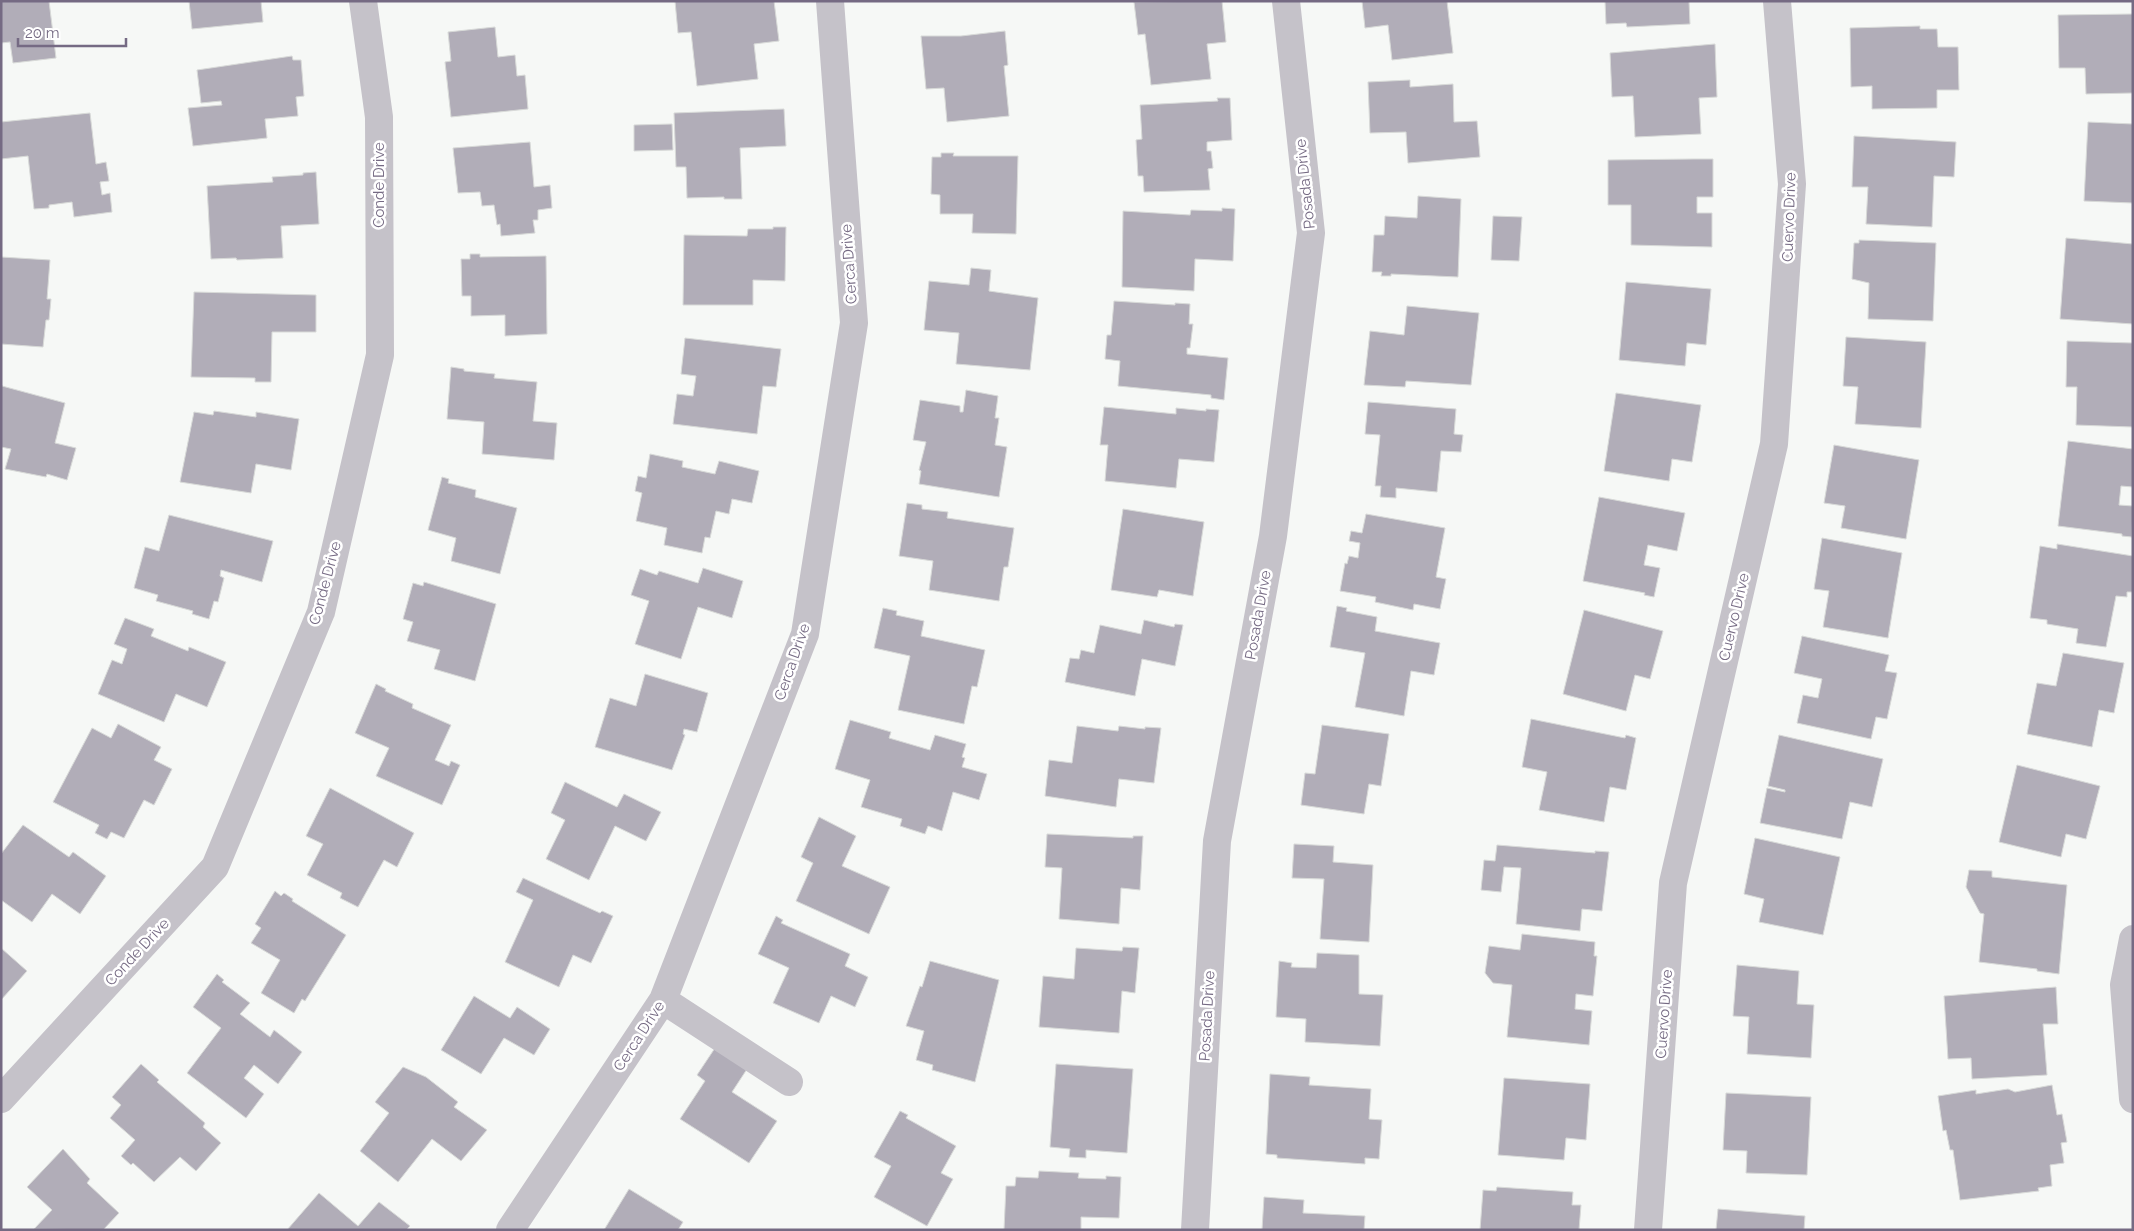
<svg xmlns="http://www.w3.org/2000/svg" width="2134" height="1231" viewBox="0 0 2134 1231" font-family="Raleway,sans-serif">
  <style>
    .building { fill: #b1adb8; stroke: #d8dad8 }
    .lines { fill: none; stroke-linecap: round; stroke-linejoin: round }
    .minor { stroke: #c5c2c9; stroke-width: 28 }
    .labels { text-anchor: middle; dominant-baseline: central; stroke-width: 5; stroke-linejoin: round; paint-order: stroke }
    .street-label { font-size: 15px; fill: #756a83; stroke: #fff }
  </style>
  <rect width="100%" height="100%" fill="#f6f8f6"/>
  <path class="building" d="M 1,1 L 49,1 L 56,58 L 13,63 L 10,42 L 1,43 Z
    M 189,1 L 261,1 L 263,22 L 192,29 Z
    M 675,1 L 774,1 L 779,41 L 754,44 L 758,79 L 697,86 L 691,32 L 678,33 Z
    M 1222,1 L 1226,42 L 1207,44 L 1211,79 L 1151,85 L 1145,34 L 1138,35 L 1134,2 Z
    M 1362,1 L 1447,1 L 1453,53 L 1392,60 L 1388,25 L 1365,28 Z
    M 1605,1 L 1689,1 L 1690,24 L 1627,27 L 1626,23 L 1606,24 Z
    M 2133,14 L 2133,93 L 2086,94 L 2085,68 L 2059,68 L 2058,15 Z
    M 1920,26 L 1920,29 L 1937,29 L 1938,47 L 1958,47 L 1959,90 L 1937,90 L 1937,108 L 1872,109 L 1872,86 L 1851,87 L 1850,28 Z
    M 495,27 L 498,57 L 515,55 L 517,76 L 525,75 L 528,109 L 451,117 L 445,62 L 451,61 L 448,32 Z
    M 1005,31 L 1008,65 L 1004,66 L 1009,116 L 947,122 L 944,88 L 926,89 L 921,36 L 961,36 Z
    M 1715,44 L 1717,97 L 1699,98 L 1701,134 L 1635,137 L 1633,96 L 1612,97 L 1610,53 Z
    M 292,56 L 293,60 L 301,60 L 304,96 L 296,97 L 298,116 L 265,119 L 267,138 L 193,146 L 188,108 L 222,105 L 221,101 L 201,103 L 197,70 Z
    M 1410,80 L 1410,87 L 1453,84 L 1454,122 L 1477,121 L 1480,157 L 1408,163 L 1406,132 L 1370,133 L 1368,82 Z
    M 1217,98 L 1230,98 L 1232,140 L 1207,142 L 1207,151 L 1211,151 L 1213,168 L 1208,169 L 1210,190 L 1144,192 L 1143,176 L 1138,176 L 1136,140 L 1142,139 L 1140,105 L 1218,101 Z
    M 784,109 L 786,146 L 740,148 L 742,199 L 724,199 L 724,197 L 687,198 L 686,167 L 676,167 L 674,113 Z
    M 90,113 L 96,164 L 106,162 L 109,181 L 100,182 L 102,195 L 110,193 L 112,212 L 74,217 L 72,202 L 49,205 L 49,208 L 34,209 L 28,156 L 1,159 L 1,122 Z
    M 2088,122 L 2133,124 L 2133,203 L 2084,201 Z
    M 672,124 L 673,150 L 634,151 L 634,125 Z
    M 1854,136 L 1956,142 L 1954,177 L 1934,176 L 1932,227 L 1866,224 L 1868,187 L 1852,187 Z
    M 530,142 L 534,187 L 550,185 L 552,208 L 538,210 L 538,220 L 533,220 L 535,233 L 501,236 L 500,224 L 497,225 L 494,205 L 482,206 L 480,192 L 458,193 L 453,148 Z
    M 941,153 L 954,153 L 953,156 L 1018,156 L 1016,234 L 972,233 L 973,214 L 940,214 L 940,195 L 931,194 L 932,157 L 941,157 Z
    M 1694,159 L 1713,159 L 1713,197 L 1697,197 L 1697,213 L 1712,213 L 1712,247 L 1631,245 L 1631,205 L 1608,205 L 1608,160 Z
    M 316,172 L 319,224 L 281,226 L 283,258 L 237,260 L 236,258 L 211,259 L 207,186 L 273,182 L 272,177 L 303,175 L 303,173 Z
    M 1418,196 L 1461,199 L 1458,277 L 1391,274 L 1391,276 L 1381,276 L 1382,272 L 1372,272 L 1374,235 L 1384,235 L 1385,216 L 1417,218 Z
    M 1222,208 L 1235,209 L 1233,261 L 1195,259 L 1194,291 L 1122,287 L 1123,211 L 1190,215 L 1191,210 L 1222,211 Z
    M 1493,216 L 1522,217 L 1519,261 L 1491,260 Z
    M 773,227 L 786,227 L 785,281 L 753,280 L 753,305 L 683,305 L 684,235 L 747,236 L 748,229 L 773,229 Z
    M 2066,238 L 2133,244 L 2133,324 L 2060,319 Z
    M 1859,240 L 1936,243 L 1933,321 L 1868,319 L 1869,283 L 1852,279 L 1854,243 L 1859,243 Z
    M 470,254 L 480,254 L 480,257 L 546,256 L 547,334 L 505,336 L 505,315 L 471,316 L 471,296 L 462,296 L 461,259 L 470,259 Z
    M 1,257 L 50,260 L 47,299 L 51,299 L 49,320 L 46,320 L 43,347 L 1,344 Z
    M 971,268 L 991,270 L 989,291 L 1038,298 L 1030,370 L 956,364 L 959,333 L 924,330 L 929,281 L 969,285 Z
    M 1626,282 L 1711,289 L 1706,345 L 1687,343 L 1685,366 L 1619,360 Z
    M 194,292 L 316,295 L 316,332 L 272,332 L 271,382 L 255,382 L 255,378 L 191,377 Z
    M 1114,301 L 1175,305 L 1175,303 L 1190,304 L 1189,324 L 1193,324 L 1190,348 L 1187,348 L 1187,354 L 1228,358 L 1224,400 L 1211,398 L 1211,395 L 1118,386 L 1120,361 L 1105,359 L 1107,335 L 1111,335 Z
    M 1407,306 L 1479,313 L 1471,385 L 1406,381 L 1405,387 L 1364,385 L 1370,331 L 1404,335 Z
    M 1846,337 L 1926,342 L 1921,428 L 1855,424 L 1858,387 L 1843,386 Z
    M 685,338 L 781,349 L 776,387 L 763,386 L 757,434 L 673,424 L 677,394 L 693,396 L 696,376 L 681,374 Z
    M 2067,341 L 2133,343 L 2133,427 L 2076,425 L 2077,387 L 2066,387 Z
    M 451,367 L 464,369 L 464,371 L 495,374 L 494,378 L 537,382 L 533,421 L 557,423 L 554,460 L 482,454 L 484,422 L 447,419 Z
    M 1,383 L 2,386 L 65,403 L 55,443 L 76,448 L 67,480 L 47,474 L 46,477 L 5,469 L 11,449 L 1,447 Z
    M 966,390 L 998,396 L 995,418 L 999,418 L 995,445 L 1007,447 L 999,497 L 919,484 L 921,471 L 919,470 L 926,442 L 913,440 L 920,400 L 960,406 L 960,412 L 963,412 Z
    M 1616,393 L 1701,405 L 1692,462 L 1672,459 L 1669,481 L 1604,471 Z
    M 1368,402 L 1456,409 L 1454,434 L 1463,435 L 1461,452 L 1441,451 L 1437,492 L 1396,488 L 1396,498 L 1380,497 L 1381,486 L 1375,486 L 1380,435 L 1365,434 Z
    M 1104,407 L 1176,414 L 1176,408 L 1206,411 L 1206,409 L 1219,410 L 1214,462 L 1179,459 L 1176,488 L 1105,481 L 1108,445 L 1100,445 Z
    M 214,411 L 256,417 L 256,412 L 299,419 L 291,470 L 256,464 L 251,493 L 180,482 L 194,412 L 213,415 Z
    M 2068,441 L 2133,449 L 2133,487 L 2121,486 L 2119,505 L 2133,506 L 2132,537 L 2122,536 L 2122,534 L 2058,526 Z
    M 1834,445 L 1919,460 L 1906,539 L 1841,528 L 1845,506 L 1824,503 Z
    M 650,454 L 683,461 L 682,467 L 715,474 L 719,461 L 759,471 L 752,503 L 732,499 L 729,514 L 716,511 L 710,538 L 705,537 L 702,553 L 664,545 L 667,528 L 636,521 L 642,493 L 635,491 L 638,476 L 646,478 Z
    M 442,477 L 449,479 L 448,483 L 476,490 L 475,497 L 517,508 L 500,574 L 451,561 L 456,538 L 428,530 Z
    M 1599,497 L 1685,513 L 1677,551 L 1648,545 L 1644,565 L 1660,568 L 1654,597 L 1644,595 L 1645,593 L 1583,581 Z
    M 907,503 L 922,505 L 922,509 L 948,512 L 947,518 L 1014,528 L 1008,567 L 1004,567 L 999,601 L 929,590 L 933,561 L 899,556 Z
    M 1123,509 L 1204,522 L 1193,596 L 1159,590 L 1157,597 L 1111,590 Z
    M 1366,514 L 1445,528 L 1436,577 L 1446,579 L 1440,609 L 1414,604 L 1413,610 L 1375,602 L 1376,597 L 1340,591 L 1345,563 L 1347,564 L 1349,556 L 1358,558 L 1360,543 L 1349,541 L 1351,531 L 1362,533 Z
    M 169,515 L 273,541 L 262,582 L 221,570 L 220,576 L 224,578 L 218,602 L 214,601 L 209,619 L 192,614 L 193,611 L 156,601 L 158,595 L 134,588 L 145,547 L 159,551 Z
    M 1822,538 L 1902,553 L 1888,638 L 1823,627 L 1829,591 L 1814,589 Z
    M 2057,544 L 2133,556 L 2133,592 L 2127,592 L 2127,597 L 2116,596 L 2106,647 L 2076,643 L 2078,629 L 2047,624 L 2047,620 L 2030,618 L 2040,546 L 2057,549 Z
    M 703,568 L 743,581 L 732,618 L 698,607 L 681,659 L 635,644 L 649,601 L 631,595 L 640,569 L 657,575 L 659,571 L 698,583 Z
    M 424,582 L 496,604 L 475,681 L 434,669 L 440,650 L 407,641 L 413,622 L 403,619 L 413,583 L 423,586 Z
    M 1337,606 L 1347,608 L 1346,611 L 1377,617 L 1375,631 L 1440,643 L 1434,675 L 1411,671 L 1404,716 L 1355,707 L 1365,653 L 1330,647 Z
    M 883,608 L 897,611 L 896,615 L 924,621 L 921,636 L 985,650 L 977,687 L 972,686 L 964,724 L 898,710 L 910,656 L 874,648 Z
    M 1584,610 L 1663,631 L 1650,679 L 1635,675 L 1626,711 L 1563,694 Z
    M 125,618 L 154,629 L 151,636 L 188,651 L 189,647 L 226,662 L 207,707 L 176,694 L 164,722 L 98,694 L 112,660 L 122,664 L 127,649 L 114,644 Z
    M 1144,620 L 1174,627 L 1175,624 L 1183,625 L 1175,666 L 1142,659 L 1135,696 L 1065,682 L 1070,658 L 1079,659 L 1081,650 L 1094,653 L 1100,625 L 1141,634 Z
    M 1802,636 L 1889,655 L 1885,671 L 1897,673 L 1887,719 L 1876,717 L 1871,739 L 1797,723 L 1803,695 L 1818,698 L 1822,679 L 1794,673 Z
    M 2063,653 L 2124,663 L 2114,713 L 2099,710 L 2092,747 L 2027,734 L 2037,683 L 2056,686 Z
    M 645,674 L 708,693 L 697,732 L 684,729 L 683,734 L 685,735 L 672,770 L 595,747 L 610,698 L 636,706 Z
    M 376,684 L 386,689 L 385,691 L 413,704 L 412,708 L 451,725 L 435,760 L 449,766 L 451,761 L 460,765 L 442,805 L 376,776 L 389,748 L 355,733 Z
    M 1531,719 L 1625,738 L 1626,735 L 1636,738 L 1626,790 L 1610,787 L 1604,822 L 1539,810 L 1547,772 L 1522,767 Z
    M 850,720 L 891,732 L 889,738 L 930,750 L 935,735 L 966,744 L 962,757 L 965,758 L 962,767 L 987,774 L 979,800 L 953,792 L 942,831 L 928,826 L 925,834 L 900,826 L 902,819 L 861,807 L 870,780 L 835,769 Z
    M 118,724 L 161,747 L 154,760 L 172,769 L 154,805 L 144,800 L 124,838 L 111,832 L 107,839 L 95,833 L 99,825 L 53,802 L 92,728 L 111,738 Z
    M 1322,725 L 1389,734 L 1381,786 L 1369,784 L 1364,814 L 1301,805 L 1305,773 L 1315,774 Z
    M 1077,726 L 1118,731 L 1119,726 L 1145,729 L 1145,727 L 1161,728 L 1154,783 L 1119,779 L 1116,807 L 1045,796 L 1049,760 L 1072,763 Z
    M 1779,735 L 1883,759 L 1872,807 L 1850,802 L 1842,839 L 1760,823 L 1767,788 L 1785,792 L 1785,790 L 1768,786 Z
    M 2017,765 L 2100,786 L 2086,839 L 2066,834 L 2061,857 L 1999,842 Z
    M 565,782 L 617,807 L 624,794 L 661,812 L 646,841 L 615,826 L 589,880 L 546,859 L 565,820 L 551,813 Z
    M 330,788 L 414,833 L 397,867 L 384,860 L 358,907 L 340,898 L 342,893 L 307,875 L 323,844 L 306,836 Z
    M 819,817 L 856,836 L 842,866 L 890,887 L 869,934 L 796,901 L 813,863 L 801,857 Z
    M 23,825 L 69,857 L 73,852 L 106,876 L 80,914 L 52,894 L 32,922 L 1,900 L 1,854 Z
    M 1047,834 L 1133,838 L 1133,836 L 1143,836 L 1140,890 L 1121,888 L 1119,924 L 1059,919 L 1062,868 L 1045,867 Z
    M 1755,838 L 1840,857 L 1823,935 L 1759,922 L 1764,899 L 1744,894 Z
    M 1294,844 L 1334,846 L 1333,862 L 1373,865 L 1369,942 L 1320,939 L 1324,879 L 1292,878 Z
    M 1497,845 L 1595,853 L 1595,851 L 1609,852 L 1602,911 L 1582,909 L 1580,931 L 1516,924 L 1521,868 L 1504,867 L 1501,892 L 1481,890 L 1484,860 L 1495,861 Z
    M 1969,870 L 1992,871 L 1992,877 L 2067,885 L 2059,974 L 2037,971 L 2037,969 L 1979,962 L 1984,914 L 1980,913 L 1966,887 Z
    M 523,878 L 600,913 L 602,911 L 613,916 L 591,963 L 573,955 L 559,987 L 505,962 L 533,900 L 516,892 Z
    M 275,891 L 281,896 L 284,893 L 293,899 L 292,901 L 346,935 L 305,1001 L 302,999 L 294,1013 L 261,993 L 280,960 L 251,943 L 261,928 L 255,924 Z
    M 776,916 L 783,920 L 781,923 L 850,954 L 845,966 L 868,977 L 855,1007 L 831,996 L 819,1023 L 773,1003 L 789,968 L 758,954 Z
    M 1522,934 L 1595,942 L 1594,956 L 1597,956 L 1593,996 L 1576,994 L 1575,1009 L 1592,1011 L 1589,1045 L 1507,1037 L 1512,985 L 1493,983 L 1485,973 L 1489,946 L 1520,950 Z
    M 1123,947 L 1139,948 L 1135,993 L 1122,991 L 1119,1033 L 1039,1027 L 1043,976 L 1074,979 L 1076,948 L 1122,951 Z
    M 1,948 L 27,971 L 1,1000 Z
    M 1317,953 L 1359,955 L 1359,994 L 1383,995 L 1380,1046 L 1305,1042 L 1306,1019 L 1276,1017 L 1279,961 L 1292,963 L 1291,967 L 1316,968 Z
    M 930,961 L 999,980 L 975,1082 L 932,1070 L 933,1065 L 916,1060 L 924,1031 L 906,1026 L 920,986 L 922,987 Z
    M 1737,965 L 1799,971 L 1797,1004 L 1814,1005 L 1811,1058 L 1747,1054 L 1749,1017 L 1733,1016 Z
    M 217,974 L 224,980 L 222,982 L 250,1003 L 240,1014 L 270,1037 L 274,1030 L 302,1052 L 278,1084 L 254,1065 L 244,1078 L 264,1094 L 246,1118 L 187,1073 L 221,1028 L 193,1007 Z
    M 2056,987 L 2058,1024 L 2043,1024 L 2047,1075 L 1972,1079 L 1971,1058 L 1948,1059 L 1944,996 Z
    M 474,996 L 510,1018 L 517,1007 L 550,1029 L 534,1055 L 504,1038 L 481,1074 L 441,1050 Z
    M 717,1045 L 749,1066 L 732,1092 L 777,1121 L 749,1163 L 680,1119 L 705,1081 L 697,1075 Z
    M 141,1064 L 159,1080 L 157,1082 L 205,1123 L 203,1127 L 221,1143 L 196,1171 L 180,1157 L 154,1182 L 133,1163 L 131,1165 L 121,1156 L 135,1140 L 110,1118 L 121,1105 L 112,1097 Z
    M 1056,1064 L 1133,1069 L 1127,1153 L 1086,1150 L 1086,1158 L 1069,1157 L 1070,1149 L 1050,1147 Z
    M 403,1067 L 426,1077 L 458,1102 L 454,1107 L 487,1130 L 461,1161 L 432,1139 L 398,1182 L 360,1151 L 389,1113 L 375,1102 Z
    M 1270,1074 L 1310,1077 L 1309,1085 L 1371,1089 L 1369,1119 L 1382,1120 L 1379,1159 L 1365,1158 L 1365,1164 L 1277,1158 L 1277,1155 L 1266,1154 Z
    M 1504,1078 L 1590,1084 L 1586,1140 L 1566,1138 L 1564,1160 L 1498,1155 Z
    M 2052,1085 L 2057,1115 L 2062,1114 L 2067,1142 L 2061,1143 L 2064,1163 L 2050,1165 L 2052,1186 L 2038,1188 L 2039,1191 L 1960,1200 L 1953,1150 L 1950,1150 L 1946,1130 L 1943,1131 L 1938,1096 L 1976,1090 L 1976,1094 L 2008,1089 L 2015,1092 Z
    M 1726,1093 L 1811,1097 L 1807,1175 L 1746,1173 L 1747,1151 L 1723,1150 Z
    M 900,1111 L 908,1115 L 906,1118 L 956,1146 L 941,1173 L 953,1179 L 927,1226 L 874,1197 L 891,1166 L 874,1157 Z
    M 63,1149 L 90,1179 L 87,1183 L 119,1213 L 103,1230 L 34,1229 L 52,1210 L 27,1187 Z
    M 1039,1171 L 1079,1173 L 1078,1178 L 1106,1179 L 1106,1176 L 1121,1177 L 1119,1218 L 1081,1217 L 1081,1230 L 1004,1230 L 1006,1186 L 1015,1186 L 1016,1177 L 1038,1178 Z
    M 1497,1187 L 1573,1192 L 1572,1205 L 1581,1205 L 1579,1230 L 1480,1230 L 1483,1190 L 1496,1191 Z
    M 629,1189 L 683,1222 L 678,1230 L 604,1230 Z
    M 319,1193 L 358,1226 L 379,1202 L 410,1226 L 406,1230 L 287,1230 Z
    M 1264,1197 L 1304,1200 L 1303,1213 L 1365,1216 L 1364,1230 L 1262,1230 Z
    M 1718,1209 L 1805,1216 L 1804,1230 L 1716,1230 Z"/>
  <g class="lines">
    <path class="minor" d="M 2133,939 L 2124,985 L 2133,1099
      M 663,1000 L 789,1082
      M 1,1099 L 215,867 L 321,612 L 380,355 L 379,117 L 363,1
      M 510,1230 L 663,1000 L 805,634 L 854,323 L 830,1
      M 1195,1230 L 1217,841 L 1273,536 L 1311,233 L 1286,1
      M 1648,1230 L 1673,883 L 1774,444 L 1792,184 L 1777,1"/>
  </g>
  <g class="labels">
    <g class="street-label">
      <text transform="translate(1305 184) rotate(-96)">Posada Drive</text>
      <text transform="translate(379 185) rotate(-90)">Conde Drive</text>
      <text transform="translate(1789 217) rotate(-88)">Cuervo Drive</text>
      <text transform="translate(849 264) rotate(-94)">Cerca Drive</text>
      <text transform="translate(325 583) rotate(-75)">Conde Drive</text>
      <text transform="translate(1258 615) rotate(-80)">Posada Drive</text>
      <text transform="translate(1734 617) rotate(-77)">Cuervo Drive</text>
      <text transform="translate(792 662) rotate(-71)">Cerca Drive</text>
      <text transform="translate(137 952) rotate(-47)">Conde Drive</text>
      <text transform="translate(1664 1014) rotate(-86)">Cuervo Drive</text>
      <text transform="translate(1207 1016) rotate(-87)">Posada Drive</text>
      <text transform="translate(639 1036) rotate(-57)">Cerca Drive</text>
    </g>
  </g>
  <rect width="2134" height="1231" fill="none" stroke="#756a83" stroke-width="5"/>
  <path d="M18 38v8h108v-8" fill="none" stroke="#756a83" stroke-width="2.5"/>
  <text x="25" y="38" font-size="15" fill="#756a83" stroke="#ffffff" stroke-width="4" paint-order="stroke">20 m</text>
</svg>
